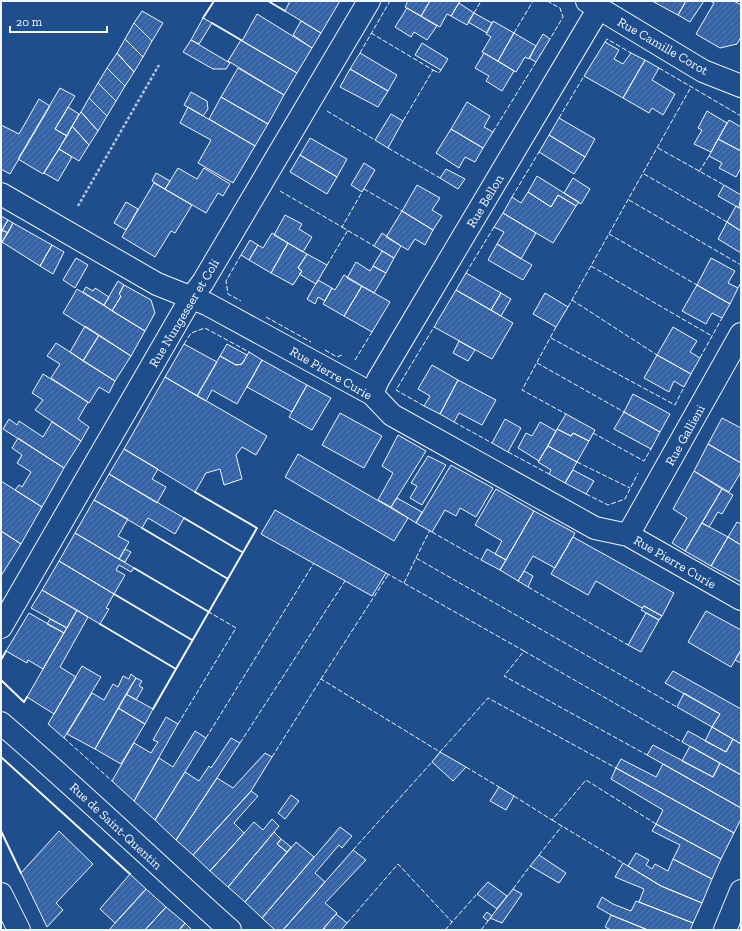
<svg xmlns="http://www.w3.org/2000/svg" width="742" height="931" viewBox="0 0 742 931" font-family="'Zilla Slab',serif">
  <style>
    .building { fill: url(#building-hatch); stroke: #f2f6ff }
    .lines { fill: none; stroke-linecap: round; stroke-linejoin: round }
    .minor-casing { stroke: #f2f6ff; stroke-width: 24 }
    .tertiary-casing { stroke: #f2f6ff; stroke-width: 24 }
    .path { stroke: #b3c4dc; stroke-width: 2.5; stroke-dasharray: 3 2; stroke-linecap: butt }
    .minor { stroke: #1f4e8c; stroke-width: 22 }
    .tertiary { stroke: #1f4e8c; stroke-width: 22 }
    .fence { stroke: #f2f6ff; stroke-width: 1; stroke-dasharray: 5 2; stroke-linecap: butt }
    .wall { stroke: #f2f6ff; stroke-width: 2 }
    .labels { text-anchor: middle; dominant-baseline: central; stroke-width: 3; stroke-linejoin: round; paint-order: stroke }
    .street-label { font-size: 13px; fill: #f2f6ff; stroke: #1f4e8c }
  </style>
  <defs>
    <pattern id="building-hatch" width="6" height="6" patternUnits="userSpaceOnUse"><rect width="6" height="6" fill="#3563a3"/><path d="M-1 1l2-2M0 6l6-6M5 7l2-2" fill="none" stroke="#537ab1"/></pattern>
  </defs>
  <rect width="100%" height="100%" fill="#1f4e8c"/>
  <path class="building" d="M 290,1 L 340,1 L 321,33 L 285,11 Z
    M 408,1 L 430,1 L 421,16 L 405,7 Z
    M 430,1 L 460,1 L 451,16 L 447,14 L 440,27 L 421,16 Z
    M 652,1 L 686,1 L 678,15 Z
    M 686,1 L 704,1 L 690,22 L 678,15 Z
    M 710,1 L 734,1 L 741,5 L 741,37 L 737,44 L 720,48 L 696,34 L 714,3 Z
    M 459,3 L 474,13 L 467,25 L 451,16 Z
    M 407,8 L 437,26 L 427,40 L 414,32 L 411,37 L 395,27 Z
    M 142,11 L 163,23 L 152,41 L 134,23 Z
    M 474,13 L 492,23 L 487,33 L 468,22 Z
    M 257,14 L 312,48 L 297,73 L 242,41 Z
    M 203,18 L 212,23 L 199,44 L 191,40 Z
    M 301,21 L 321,33 L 312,48 L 293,35 Z
    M 493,21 L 514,33 L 498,61 L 482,52 L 491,37 L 486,34 Z
    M 134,23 L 152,41 L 143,57 L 125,39 Z
    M 514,33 L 536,46 L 529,59 L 525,57 L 516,72 L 498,61 Z
    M 543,34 L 550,39 L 536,62 L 529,58 Z
    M 125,39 L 143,57 L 134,72 L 117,53 Z
    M 191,40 L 230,63 L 226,69 L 213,69 L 183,52 Z
    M 241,40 L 297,73 L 284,95 L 228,61 Z
    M 605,42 L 619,50 L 614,59 L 623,64 L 631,53 L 645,60 L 623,98 L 584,76 Z
    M 422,43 L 448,59 L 441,70 L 415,55 Z
    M 117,53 L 134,72 L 125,86 L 107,68 Z
    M 360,53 L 397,75 L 388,91 L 350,69 Z
    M 484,53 L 514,71 L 502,91 L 486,81 L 489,76 L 475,68 Z
    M 645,60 L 659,68 L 652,80 L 675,94 L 663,115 L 652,108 L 649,113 L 623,98 Z
    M 107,68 L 125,86 L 116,101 L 98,83 Z
    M 238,68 L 284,95 L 268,124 L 221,97 Z
    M 350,69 L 388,91 L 378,107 L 340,87 Z
    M 98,83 L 116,101 L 107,116 L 89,98 Z
    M 60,88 L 75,96 L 55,129 L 67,136 L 43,174 L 18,159 Z
    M 191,92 L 207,101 L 208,109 L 203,116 L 184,105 Z
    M 221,97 L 268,124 L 255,146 L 209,119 Z
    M 89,98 L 107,116 L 98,131 L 81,112 Z
    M 39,99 L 50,106 L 10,174 L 1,169 L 1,125 L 19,134 Z
    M 467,102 L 490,116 L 484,127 L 493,132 L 483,148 L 451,129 Z
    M 68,107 L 79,114 L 67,136 L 55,129 Z
    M 188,107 L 255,146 L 233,183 L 198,163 L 211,140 L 180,123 Z
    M 707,111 L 727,123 L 711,152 L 694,144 L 702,130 L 698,128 Z
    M 81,112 L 98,131 L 89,145 L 72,126 Z
    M 391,114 L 403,121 L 388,148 L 375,140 Z
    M 559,118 L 595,139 L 585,157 L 549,135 Z
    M 729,120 L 741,127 L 741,151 L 718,139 Z
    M 72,126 L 89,145 L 79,161 L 59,149 Z
    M 451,129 L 483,148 L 475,162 L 465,157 L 459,168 L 436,153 Z
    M 549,135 L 585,157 L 574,174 L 539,152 Z
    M 310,138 L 347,159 L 337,177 L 300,155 Z
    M 718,139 L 741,151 L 741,168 L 736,177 L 719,168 L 722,163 L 709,156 Z
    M 59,149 L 72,157 L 58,181 L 44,173 Z
    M 300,155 L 337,177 L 327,194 L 290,172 Z
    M 364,163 L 375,170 L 362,192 L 351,185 Z
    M 178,168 L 197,179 L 204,168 L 230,184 L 223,196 L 218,193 L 206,213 L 165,189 Z
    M 446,169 L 465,179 L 458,189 L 440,178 Z
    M 156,173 L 170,181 L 165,189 L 152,181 Z
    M 537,176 L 564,193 L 579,202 L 576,206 L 558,195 L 551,207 L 528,192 Z
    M 573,178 L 590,189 L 581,204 L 564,193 Z
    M 154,183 L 192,205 L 175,233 L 171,231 L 155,257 L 122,237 Z
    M 417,185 L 440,198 L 432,210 L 442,216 L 433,230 L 402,211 Z
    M 724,185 L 741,195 L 739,208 L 718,196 Z
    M 528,192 L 551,207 L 558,195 L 576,206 L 553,243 L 503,213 L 512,197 L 521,203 Z
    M 126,202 L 138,209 L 126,230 L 114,223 Z
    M 736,206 L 741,209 L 741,231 L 727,222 Z
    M 402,211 L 433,230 L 425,245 L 415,239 L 408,250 L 386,237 Z
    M 503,213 L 536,233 L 521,259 L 497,244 L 504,232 L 494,227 Z
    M 285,215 L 302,224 L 299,229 L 312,237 L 303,252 L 274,235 Z
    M 1,216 L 8,220 L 1,232 Z
    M 8,220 L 13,223 L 8,233 L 2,230 Z
    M 727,222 L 741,231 L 741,253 L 718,239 Z
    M 13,223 L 52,245 L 40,266 L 2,242 Z
    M 2,230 L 8,233 L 2,242 L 1,242 Z
    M 272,233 L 288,243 L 271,273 L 249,260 L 258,245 L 263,248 Z
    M 382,233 L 401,246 L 394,258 L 374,246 Z
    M 250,240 L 258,245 L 249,260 L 241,255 Z
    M 288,243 L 307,254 L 298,268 L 302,271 L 293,285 L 271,273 Z
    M 497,244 L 532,265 L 523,280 L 488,260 Z
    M 52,245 L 64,252 L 53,274 L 40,266 Z
    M 382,251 L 394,258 L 386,273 L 373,266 Z
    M 307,254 L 327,265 L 316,284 L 299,274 L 302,271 L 298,268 Z
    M 76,258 L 88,265 L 75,288 L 63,280 Z
    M 711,258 L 735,271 L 728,283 L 738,288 L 730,304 L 697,285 Z
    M 356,262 L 370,271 L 373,266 L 386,273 L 374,293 L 347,278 Z
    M 466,273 L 501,293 L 491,310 L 456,290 Z
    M 344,275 L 362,286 L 344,316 L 323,304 L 332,288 L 335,290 Z
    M 318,280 L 332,288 L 325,301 L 318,297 L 315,304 L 307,299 Z
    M 118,281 L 124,285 L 119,294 L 121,296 L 112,311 L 104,305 Z
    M 124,285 L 151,300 L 155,313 L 145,331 L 112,311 L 121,296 L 119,294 Z
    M 697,285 L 730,304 L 722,318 L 712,313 L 706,324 L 682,311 Z
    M 362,286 L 390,302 L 372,332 L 344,316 Z
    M 86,287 L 93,291 L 95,288 L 109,297 L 104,305 L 83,292 Z
    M 77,289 L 145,331 L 131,356 L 63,313 Z
    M 456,290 L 513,323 L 492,359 L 434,327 Z
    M 501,293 L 511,299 L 501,316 L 491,310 Z
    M 545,293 L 568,307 L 556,327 L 533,314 Z
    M 85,326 L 99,335 L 83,361 L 70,352 Z
    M 673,327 L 697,341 L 690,352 L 700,358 L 691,374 L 657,355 Z
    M 99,335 L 131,356 L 115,381 L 83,361 Z
    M 459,341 L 475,350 L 468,361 L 453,353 Z
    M 56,343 L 115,381 L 109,393 L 99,387 L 89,403 L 51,378 L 60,364 L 47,356 Z
    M 184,344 L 217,362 L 197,396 L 165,377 Z
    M 227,344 L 247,355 L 242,364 L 236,365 L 220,356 Z
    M 249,352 L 262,360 L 237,404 L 212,390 L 206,401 L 197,396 L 220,356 L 236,365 L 242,364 Z
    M 657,355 L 691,374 L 684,387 L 674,381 L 669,392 L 644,378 Z
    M 262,360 L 307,385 L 292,412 L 247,387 Z
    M 432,365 L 458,380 L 440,414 L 424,406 L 430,396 L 418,389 Z
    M 43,374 L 88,402 L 78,419 L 89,427 L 81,441 L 35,410 L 43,400 L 32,393 Z
    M 165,377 L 267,436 L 256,455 L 242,447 L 236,455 L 242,479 L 224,485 L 220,469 L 206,473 L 195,492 L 124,449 Z
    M 458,380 L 496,400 L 482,425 L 459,413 L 454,422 L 440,414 Z
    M 307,385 L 331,398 L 312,430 L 289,417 Z
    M 633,394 L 670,414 L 660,432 L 624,412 Z
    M 624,412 L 660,432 L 651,449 L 614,429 Z
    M 340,413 L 382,436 L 364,468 L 322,445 Z
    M 566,414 L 595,430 L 589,441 L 573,433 L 571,436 L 557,429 Z
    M 722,418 L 741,428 L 741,463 L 708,444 Z
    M 9,419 L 17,425 L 19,421 L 43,437 L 52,422 L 81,441 L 64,468 L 3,429 Z
    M 505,419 L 521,428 L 508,452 L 492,443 Z
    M 540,422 L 556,431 L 539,461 L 518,448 L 526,433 L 532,436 Z
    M 557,429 L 571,436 L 573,433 L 589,441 L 577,462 L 548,446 Z
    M 398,435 L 426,451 L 391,507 L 378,500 L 393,473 L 382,466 Z
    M 18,438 L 64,468 L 42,507 L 15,490 L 19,485 L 22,487 L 31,472 L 17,463 L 22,455 L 12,448 Z
    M 708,444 L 741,463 L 741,472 L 729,492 L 694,471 Z
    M 548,446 L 577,462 L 565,483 L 549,474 L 551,470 L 538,462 Z
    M 124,449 L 158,469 L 152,479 L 166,487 L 157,503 L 109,474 Z
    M 298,454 L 408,518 L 394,541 L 285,477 Z
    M 428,456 L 446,465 L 422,505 L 410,498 L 417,486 L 411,483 Z
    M 451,465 L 493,488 L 476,517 L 460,508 L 456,516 L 445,510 L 432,532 L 416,523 Z
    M 573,470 L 594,481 L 586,494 L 565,483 Z
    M 694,471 L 722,489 L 685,551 L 672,543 L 687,518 L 673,509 Z
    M 109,474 L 184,518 L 175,534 L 148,518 L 142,528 L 94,500 Z
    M 1,481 L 42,507 L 21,544 L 1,531 Z
    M 496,489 L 534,511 L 506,560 L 495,554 L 502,541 L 475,525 Z
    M 722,489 L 733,495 L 722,514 L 718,512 L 709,527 L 702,523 Z
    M 397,498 L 422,512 L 416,523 L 391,507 Z
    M 94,500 L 128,519 L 118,536 L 129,542 L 119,559 L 75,533 Z
    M 275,510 L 386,573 L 372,596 L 261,534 Z
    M 534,511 L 575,533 L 555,568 L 533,556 L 518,581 L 500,570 Z
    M 737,522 L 741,524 L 741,545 L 728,537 Z
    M 702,523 L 728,537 L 711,566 L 685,551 Z
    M 1,531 L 21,544 L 1,576 Z
    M 75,533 L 134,568 L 131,572 L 119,565 L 116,570 L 125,575 L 114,594 L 59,561 Z
    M 573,537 L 674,593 L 662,616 L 644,606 L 642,608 L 596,581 L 588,595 L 551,574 Z
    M 728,537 L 741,545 L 741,582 L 711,566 Z
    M 125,549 L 131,552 L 125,562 L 119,559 Z
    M 487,549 L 506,560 L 500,570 L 481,560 Z
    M 59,561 L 114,594 L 106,608 L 109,609 L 100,624 L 42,590 Z
    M 524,571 L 533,576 L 528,587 L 518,581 Z
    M 42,590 L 77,610 L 67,628 L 31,608 Z
    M 644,606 L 662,616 L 659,620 L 641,610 Z
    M 77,610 L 88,617 L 60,667 L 76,677 L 54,714 L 27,697 Z
    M 706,611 L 741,630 L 741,650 L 731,667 L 688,642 Z
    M 29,613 L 64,633 L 43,669 L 28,660 L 27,663 L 6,651 Z
    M 646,613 L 659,620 L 641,652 L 628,645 Z
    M 50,619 L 67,628 L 64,633 L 47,624 Z
    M 741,650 L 741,663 L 735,660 Z
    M 82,666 L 101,677 L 64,738 L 48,724 Z
    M 673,671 L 741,709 L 741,744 L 712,727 L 720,714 L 665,683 Z
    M 131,674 L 136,678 L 95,749 L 67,734 L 92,693 L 104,700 L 113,684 L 118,687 L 123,676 L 129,679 Z
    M 136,678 L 142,681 L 139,686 L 143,688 L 136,700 L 126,694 Z
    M 684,693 L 720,714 L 712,727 L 677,707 Z
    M 126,694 L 153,709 L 145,724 L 118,708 Z
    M 118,708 L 145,724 L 121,764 L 95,749 Z
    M 166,717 L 178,724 L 134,801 L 112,781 L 134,743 L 151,753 L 158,742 L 153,740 Z
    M 712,727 L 733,739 L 726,752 L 705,741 Z
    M 195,731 L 206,738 L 155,820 L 134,801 L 159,758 L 173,767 Z
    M 688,731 L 726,752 L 733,739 L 741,744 L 741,775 L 682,742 Z
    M 231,738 L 240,743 L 176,840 L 155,820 L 185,772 L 199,781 L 209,766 L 211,768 Z
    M 653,745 L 713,777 L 720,763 L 741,775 L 741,808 L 647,755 Z
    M 690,746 L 720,763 L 713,777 L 682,761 Z
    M 440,752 L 466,767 L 453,781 L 432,762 Z
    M 265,753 L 272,757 L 251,791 L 193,855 L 176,840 L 217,778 L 233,788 Z
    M 621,759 L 656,777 L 663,764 L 741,808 L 741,819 L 734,833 L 616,768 Z
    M 616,768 L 734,833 L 721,859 L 656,824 L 663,810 L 611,779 Z
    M 499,787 L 514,796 L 506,810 L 490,801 Z
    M 251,791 L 258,796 L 234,823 L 244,833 L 210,871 L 193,855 Z
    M 291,795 L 299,801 L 285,819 L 278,813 Z
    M 272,819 L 279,826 L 228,887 L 210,871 L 254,822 L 263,830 Z
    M 656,824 L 721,859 L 712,879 L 673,859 L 680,845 L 652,831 Z
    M 340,827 L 352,836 L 342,848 L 339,845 L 315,873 L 325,882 L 283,930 L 275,930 L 262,918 Z
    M 59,831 L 93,864 L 56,903 L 63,910 L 47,927 L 21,873 Z
    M 274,832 L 281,839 L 277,844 L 287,852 L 245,902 L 228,887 Z
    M 281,839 L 291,847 L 287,852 L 277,844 Z
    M 296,842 L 314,857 L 262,918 L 245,902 Z
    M 353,850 L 366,860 L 325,903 L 337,913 L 322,930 L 283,930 Z
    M 636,853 L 649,860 L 646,865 L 652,869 L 655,864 L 668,871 L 673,859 L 712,879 L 702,903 L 661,886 L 628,866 Z
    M 539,855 L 566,873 L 559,883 L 530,866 Z
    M 623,863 L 661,886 L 702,903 L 693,923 L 639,902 L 644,889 L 615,877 Z
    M 130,874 L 146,889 L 115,923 L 100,909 Z
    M 488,882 L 507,896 L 497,909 L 477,894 Z
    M 146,889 L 166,907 L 145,930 L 109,930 Z
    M 513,889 L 522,894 L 502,923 L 490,918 Z
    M 602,897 L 613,904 L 631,911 L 636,901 L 693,923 L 690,930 L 648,930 L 611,915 L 597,907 Z
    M 166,907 L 185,923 L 179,930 L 145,930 Z
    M 487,912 L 492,916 L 488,921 L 483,917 Z
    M 336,914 L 347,923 L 341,930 L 326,930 L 324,928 Z
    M 611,915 L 648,930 L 611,930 L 605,927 Z
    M 185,923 L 192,930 L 179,930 Z"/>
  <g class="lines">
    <g class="minor-casing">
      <path id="minor" d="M 587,1 L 703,71 L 741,86
        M 1,194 L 157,284 L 207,304 L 372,394 L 392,415 L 595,528 L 628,535 L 741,599
        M 372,394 L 378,380 L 599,8
        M 628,535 L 741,334
        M 1,627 L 191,298 L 203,282 L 369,1
        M 1,723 C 79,790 153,861 230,930
        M 1,894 L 19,930"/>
    </g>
    <g class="tertiary-casing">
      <path id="tertiary" d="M 725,930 L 741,891"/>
    </g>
    <path class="path" d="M 78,206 L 159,65"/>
    <use href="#minor" class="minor"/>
    <use href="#tertiary" class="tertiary"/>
    <path class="fence" d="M 547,1 L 560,8 L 563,17 L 550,39
      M 474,13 L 481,1
      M 371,33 L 433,70 L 403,121
      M 514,33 L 533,1
      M 605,42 L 607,39 L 631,53
      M 360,53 L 390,1
      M 659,68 L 741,116
      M 433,70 L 439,73 L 441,70
      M 327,111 L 375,140
      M 559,118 L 584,76
      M 493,132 L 536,62
      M 388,148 L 440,178
      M 658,148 L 724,185
      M 699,172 L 709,156
      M 644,174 L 727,222
      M 364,189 L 402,211
      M 280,191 L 342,227 L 362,192
      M 512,197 L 539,152
      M 629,200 L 741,265
      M 342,227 L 374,246
      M 609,234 L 697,285
      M 241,255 L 226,281 L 228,294 L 241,301
      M 327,265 L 348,230
      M 591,266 L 712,336
      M 466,273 L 494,227
      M 738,288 L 741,283
      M 572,300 L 657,355
      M 568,307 L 691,87
      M 266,317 L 311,342
      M 556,327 L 522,390 L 566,414
      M 551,338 L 675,405 L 684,387
      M 184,344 L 191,333 L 205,328 L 249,352
      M 325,350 L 337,357 L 342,355
      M 700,358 L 722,318
      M 355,360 L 372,332
      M 537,363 L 624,412
      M 424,406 L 396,390 L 434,327
      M 454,422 L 492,443
      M 593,433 L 644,461 L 651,449
      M 508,452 L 549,474
      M 577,462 L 630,488
      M 586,494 L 608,505 L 625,499 L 638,473
      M 432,532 L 481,560
      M 416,558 L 430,530
      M 386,573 L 524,651 L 504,676 L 647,755
      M 404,583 L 416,558 L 677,707
      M 528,587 L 628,645
      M 524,651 L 682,742
      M 321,679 L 388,575
      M 178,724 L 236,628 L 209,612
      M 64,738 L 112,781
      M 206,738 L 314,563
      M 240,743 L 345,581
      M 272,757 L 321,679 L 440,752 L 488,698 L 616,768
      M 466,767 L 499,787
      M 514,796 L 552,820 L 586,780 L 656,824
      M 552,820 L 623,863
      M 353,850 L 432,762
      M 539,855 L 562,826
      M 513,889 L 530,866
      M 347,923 L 398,864 L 452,922
      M 445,930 L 477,894
      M 481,930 L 488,921"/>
    <path class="wall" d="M 268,1 L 285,11
      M 203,18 L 214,1
      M 212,23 L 241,40
      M 184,518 L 242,552
      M 142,528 L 228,579
      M 134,568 L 209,612
      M 114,594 L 192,640
      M 100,624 L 176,669
      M 1,660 L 6,651
      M 1,680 L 24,702 L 27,697
      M 153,709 L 257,528 L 195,492
      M 1,757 L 130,874
      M 1,831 L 21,873"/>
  </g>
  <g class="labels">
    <g class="street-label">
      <text transform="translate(663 46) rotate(30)">Rue Camille Corot</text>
      <text transform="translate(485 201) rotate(-59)">Rue Bellon</text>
      <text transform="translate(184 313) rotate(-59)">Rue Nungesser et Coli</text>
      <text transform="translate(331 373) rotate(30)">Rue Pierre Curie</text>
      <text transform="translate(685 435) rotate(-61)">Rue Gallieni</text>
      <text transform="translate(675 562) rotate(30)">Rue Pierre Curie</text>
      <text transform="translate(116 826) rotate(43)">Rue de Saint-Quentin</text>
    </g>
  </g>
  <rect width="742" height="931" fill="none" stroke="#f2f6ff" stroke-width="4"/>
  <path d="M10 26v6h97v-6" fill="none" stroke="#f2f6ff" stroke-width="2"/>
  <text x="16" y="26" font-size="12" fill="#f2f6ff" stroke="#1f4e8c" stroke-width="3" paint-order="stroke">20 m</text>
</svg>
